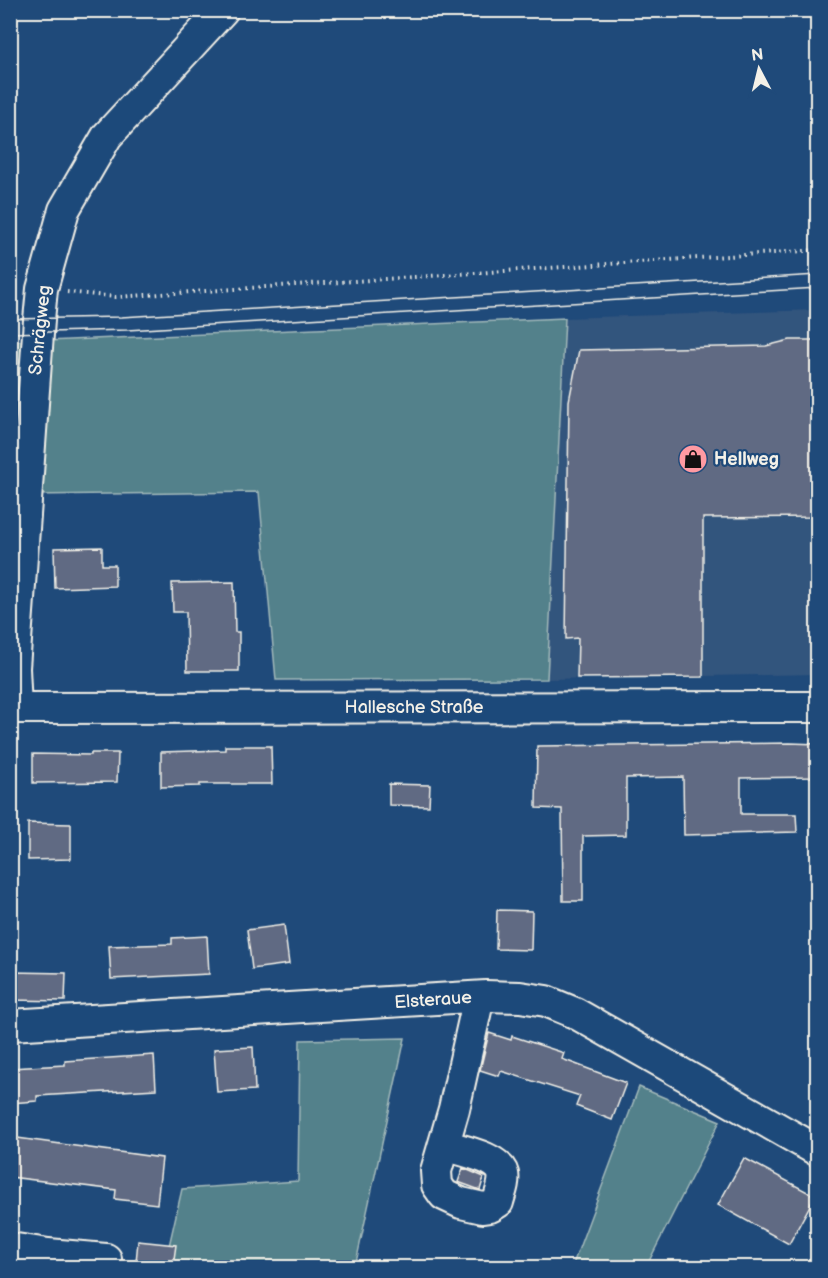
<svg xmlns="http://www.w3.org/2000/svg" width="828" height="1278" viewBox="0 0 828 1278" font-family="'Balsamiq Sans',sans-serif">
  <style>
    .built { fill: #33547d }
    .green { fill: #52818b; stroke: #a3b9ba; stroke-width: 1.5 }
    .building { fill: #616a83; stroke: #f4f1e8; stroke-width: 1.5 }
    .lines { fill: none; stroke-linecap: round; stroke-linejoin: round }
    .minor-casing { stroke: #f4f1e8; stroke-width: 34 }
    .path { stroke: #f4f1e8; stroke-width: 4; stroke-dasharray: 1.5 4.5; stroke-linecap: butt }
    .minor { stroke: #1f4a7a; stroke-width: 30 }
    .tram { stroke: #f4f1e8; stroke-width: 1.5 }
    .labels { text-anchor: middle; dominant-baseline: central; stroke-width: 4.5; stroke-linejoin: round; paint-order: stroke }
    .street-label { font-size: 18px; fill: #f4f1e8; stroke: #1f4a7a }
    .poi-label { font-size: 18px; font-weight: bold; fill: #f4f1e8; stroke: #1f4a7a; text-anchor: start }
  </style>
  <rect width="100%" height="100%" fill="#1f4a7a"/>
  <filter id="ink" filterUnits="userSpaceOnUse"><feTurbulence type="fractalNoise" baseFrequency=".0167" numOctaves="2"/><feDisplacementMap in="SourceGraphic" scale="12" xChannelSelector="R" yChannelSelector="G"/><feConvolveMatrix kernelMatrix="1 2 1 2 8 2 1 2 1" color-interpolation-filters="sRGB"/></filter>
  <g filter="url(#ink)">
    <path class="built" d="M 817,310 L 817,674 L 547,679 L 565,318 Z"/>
    <path class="green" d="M 565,318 L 547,679 L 276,680 L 259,492 L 34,495 L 47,341 Z
      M 10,341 L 27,341 L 15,495 L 11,495 Z
      M 405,1038 L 355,1267 L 164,1268 L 182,1189 L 298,1181 L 300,1040 Z
      M 639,1087 L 720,1121 L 646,1267 L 572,1267 Z"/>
    <path class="building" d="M 790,340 L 818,340 L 818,517 L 703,518 L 703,677 L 577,678 L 578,638 L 566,639 L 569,401 L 579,350 L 766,346 Z
      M 102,547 L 102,565 L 115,565 L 115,586 L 55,588 L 54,548 Z
      M 234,582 L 235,632 L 239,632 L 239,671 L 187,671 L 186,612 L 173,612 L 172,583 Z
      M 790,743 L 818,744 L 818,777 L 741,778 L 741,814 L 796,814 L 797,832 L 684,835 L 683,777 L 626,778 L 626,835 L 583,836 L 583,901 L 563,901 L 562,809 L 536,808 L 537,746 Z
      M 225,746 L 271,746 L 272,784 L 200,784 L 200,786 L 161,787 L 161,752 L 225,750 Z
      M 91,753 L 118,753 L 117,782 L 33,783 L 33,754 L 91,755 Z
      M 389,784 L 430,785 L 429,806 L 389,805 Z
      M 28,823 L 71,824 L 71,859 L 28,860 Z
      M 497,910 L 532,911 L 531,950 L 496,949 Z
      M 284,925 L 289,964 L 252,969 L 247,930 Z
      M 207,936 L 209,974 L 111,979 L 109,946 L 172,944 L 172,938 Z
      M 11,972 L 66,973 L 65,1001 L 11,1000 Z
      M 489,1033 L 511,1040 L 512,1036 L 564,1053 L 562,1059 L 626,1083 L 612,1120 L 576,1106 L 580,1096 L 501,1071 L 499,1076 L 480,1070 Z
      M 253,1047 L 255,1090 L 217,1092 L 214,1049 Z
      M 154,1055 L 156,1089 L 37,1096 L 37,1101 L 10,1103 L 10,1068 L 65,1065 L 65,1061 Z
      M 10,1137 L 162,1158 L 157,1204 L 115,1199 L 116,1190 L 10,1177 Z
      M 744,1158 L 815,1196 L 789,1244 L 718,1205 Z
      M 463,1168 L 484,1177 L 480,1190 L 458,1182 Z
      M 138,1241 L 176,1245 L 173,1266 L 136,1262 Z"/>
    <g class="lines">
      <g class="minor-casing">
        <path id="minor" d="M 10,708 L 818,707
          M 16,708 L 14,668 L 39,320 L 42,289 L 64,210 L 107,136 L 223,10
          M 10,1025 L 486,996 L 520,997 L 546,1001 L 575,1013 L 818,1151
          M 444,1145 C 459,1150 499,1157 503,1174 C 505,1182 500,1194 498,1202 L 490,1207 L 483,1208 L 461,1203 L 444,1195 L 437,1185 L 436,1171 L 454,1109 L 479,997
          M 10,1248 L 48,1254 L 106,1259"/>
      </g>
      <path class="path" d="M 67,292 L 116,297 L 818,250"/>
      <use href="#minor" class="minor"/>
      <path class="tram" d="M 10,319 L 121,317 L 818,275
        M 10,333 L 127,330 L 818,288"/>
    </g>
  </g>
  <defs>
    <g id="shop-disc" transform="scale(1.5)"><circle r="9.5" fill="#ff9aa2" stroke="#1f4a7a"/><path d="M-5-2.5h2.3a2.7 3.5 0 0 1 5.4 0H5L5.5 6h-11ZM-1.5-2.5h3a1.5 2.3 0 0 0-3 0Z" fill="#111"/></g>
  </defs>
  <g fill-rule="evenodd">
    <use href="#shop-disc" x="693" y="459"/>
  </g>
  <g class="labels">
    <g class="street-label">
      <text transform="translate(40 330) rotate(-84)">Schrägweg</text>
      <text x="414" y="707">Hallesche Straße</text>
      <text transform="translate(433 1000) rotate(-4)">Elsteraue</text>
    </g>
    <g class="poi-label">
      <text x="714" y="459">Hellweg</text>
    </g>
  </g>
  <rect width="828" height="1278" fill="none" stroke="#1f4a7a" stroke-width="36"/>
  <rect x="18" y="18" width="792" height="1242" fill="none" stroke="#f4f1e8" stroke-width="2" filter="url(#ink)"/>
  <g transform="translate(759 69) rotate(353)" stroke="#1f4a7a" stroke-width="4.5" paint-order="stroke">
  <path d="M0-4.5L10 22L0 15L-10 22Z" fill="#f4f1e8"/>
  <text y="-9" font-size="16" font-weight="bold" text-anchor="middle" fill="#f4f1e8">N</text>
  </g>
</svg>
